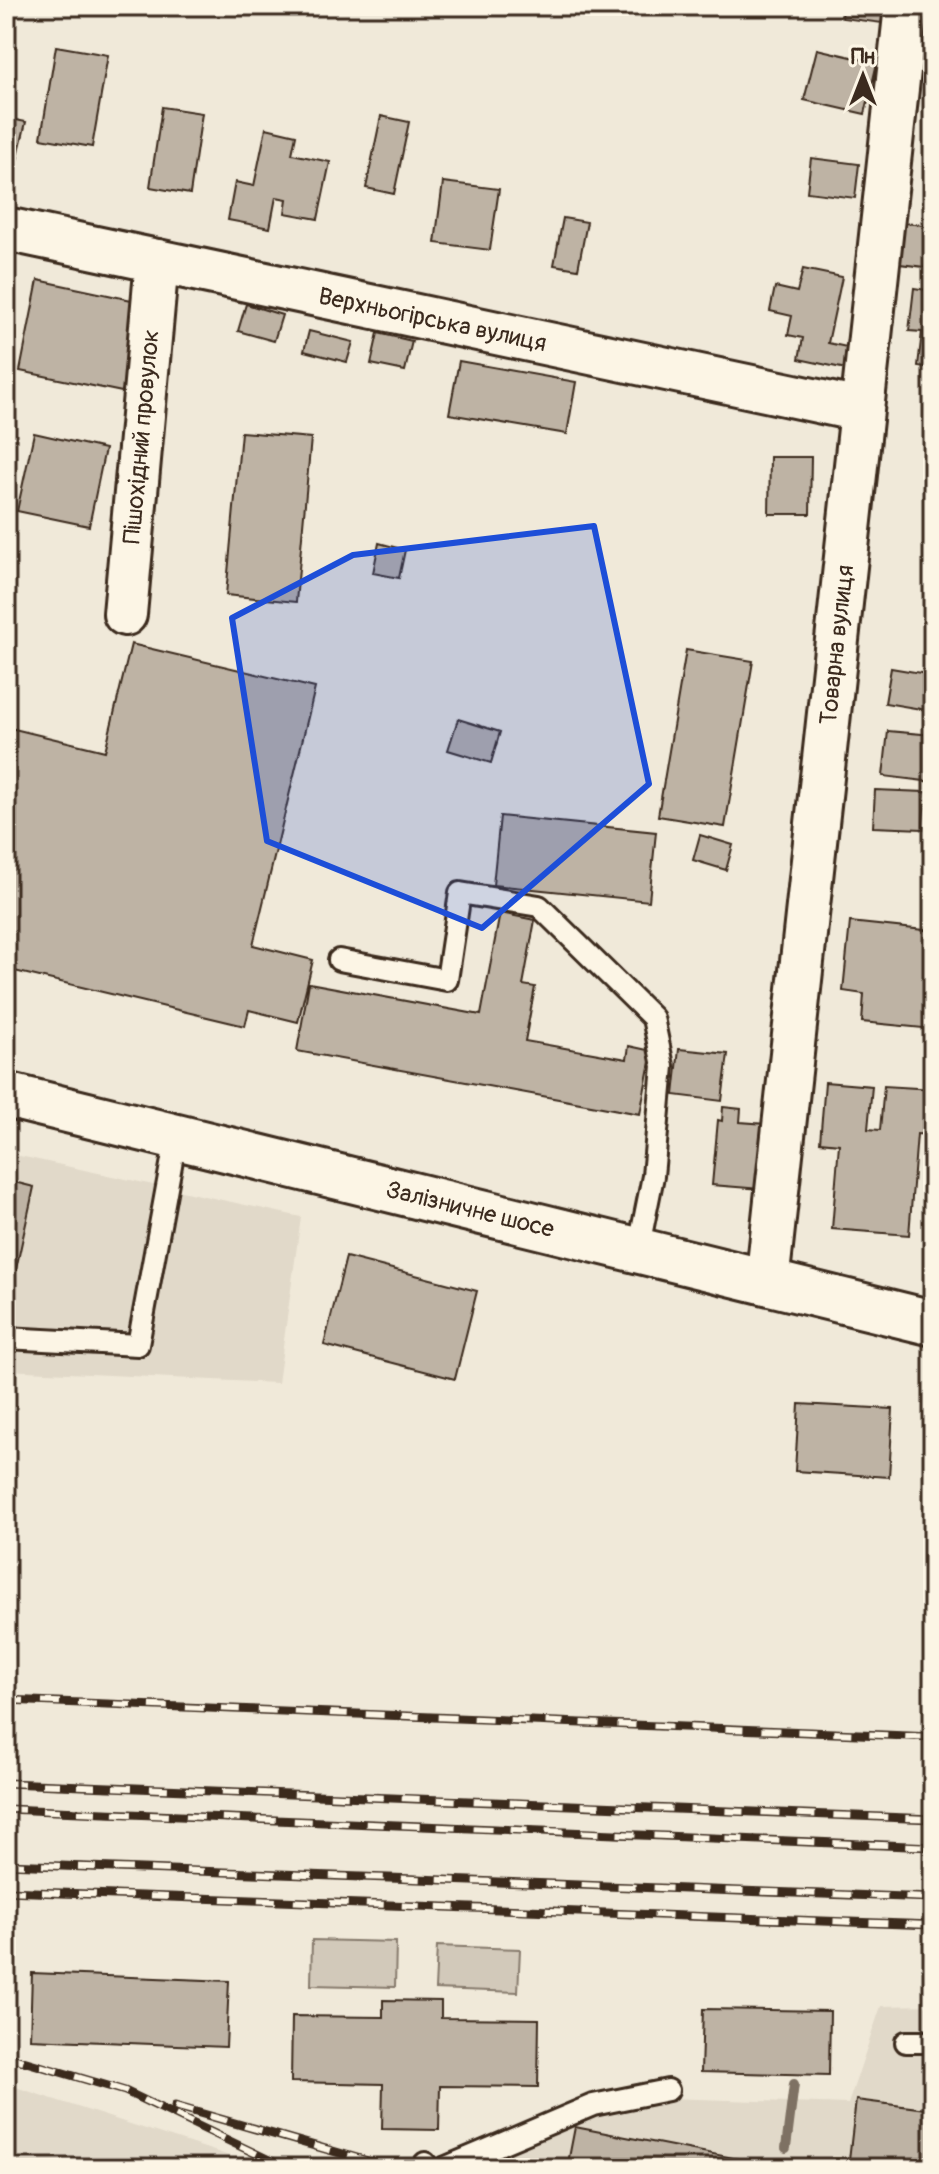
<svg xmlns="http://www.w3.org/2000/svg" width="939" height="2174" viewBox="0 0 939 2174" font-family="Pangolin,sans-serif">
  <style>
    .built { fill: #e1d9c9 }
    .green { fill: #d2c9ba; stroke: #867a6c; stroke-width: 2 }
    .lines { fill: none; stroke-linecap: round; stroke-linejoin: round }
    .stream { stroke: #7e7163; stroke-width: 10 }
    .building { fill: #beb3a4; stroke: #3b2a1e; stroke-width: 2 }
    .service-casing { stroke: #3b2a1e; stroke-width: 26 }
    .minor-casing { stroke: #3b2a1e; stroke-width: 48 }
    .tertiary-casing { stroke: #3b2a1e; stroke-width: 50 }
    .service { stroke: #fcf5e5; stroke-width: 20 }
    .minor { stroke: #fcf5e5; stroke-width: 42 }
    .tertiary { stroke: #fcf5e5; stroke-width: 44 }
    .rail-casing { stroke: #3b2a1e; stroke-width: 9 }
    .rail { stroke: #fcf5e5; stroke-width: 6; stroke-dasharray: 18; stroke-linecap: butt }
    .marked { fill: #1d4ed8; fill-opacity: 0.2; stroke: #1d4ed8; stroke-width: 6; stroke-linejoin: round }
    .labels { text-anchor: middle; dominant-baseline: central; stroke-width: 8; stroke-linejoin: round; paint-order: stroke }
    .street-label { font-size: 24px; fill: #3b2a1e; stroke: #fcf5e5 }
  </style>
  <rect width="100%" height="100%" fill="#f0e9d9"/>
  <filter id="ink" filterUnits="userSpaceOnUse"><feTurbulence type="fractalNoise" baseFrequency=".0125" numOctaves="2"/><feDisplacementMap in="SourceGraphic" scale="16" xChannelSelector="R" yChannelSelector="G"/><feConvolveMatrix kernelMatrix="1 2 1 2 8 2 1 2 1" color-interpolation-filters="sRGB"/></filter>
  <g filter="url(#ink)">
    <path class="built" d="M 6,1153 L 301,1217 L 278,1383 L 6,1370 Z
      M 933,2005 L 933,2168 L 465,2168 L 570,2123 L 667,2098 L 848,2104 L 881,2006 Z
      M 6,2084 L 239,2159 L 237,2168 L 6,2168 Z"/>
    <path class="green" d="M 312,1940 L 396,1942 L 395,1987 L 311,1985 Z
      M 437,1946 L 520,1949 L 518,1992 L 435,1989 Z"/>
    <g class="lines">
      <path class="stream" d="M 786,2148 L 794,2084"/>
    </g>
    <path class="building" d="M 843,6 L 892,7 L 890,24 L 842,18 Z
      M 56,46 L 108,55 L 92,147 L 41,138 Z
      M 817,49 L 877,63 L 865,114 L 804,100 Z
      M 162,107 L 202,113 L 190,194 L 150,187 Z
      M 381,116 L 409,122 L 394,194 L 366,188 Z
      M 6,118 L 26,122 L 9,194 L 6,193 Z
      M 266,128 L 296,135 L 292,154 L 330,162 L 318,219 L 285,213 L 287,199 L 276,197 L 270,228 L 228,220 L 235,182 L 254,186 Z
      M 933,150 L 933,204 L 925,203 Z
      M 811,158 L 859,164 L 855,198 L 807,192 Z
      M 443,182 L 499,189 L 490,250 L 435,243 Z
      M 563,218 L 587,222 L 578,269 L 554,265 Z
      M 904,223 L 933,226 L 933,268 L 900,264 Z
      M 803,269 L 842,277 L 828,343 L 856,349 L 851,370 L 799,359 L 803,338 L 788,335 L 792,316 L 770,311 L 775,287 L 797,292 Z
      M 38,280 L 141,302 L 122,392 L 20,371 Z
      M 914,288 L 933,291 L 933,368 L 918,366 L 922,332 L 909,331 Z
      M 246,304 L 282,315 L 274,341 L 238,331 Z
      M 309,331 L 353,342 L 347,362 L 304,351 Z
      M 378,333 L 412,341 L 405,371 L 371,364 Z
      M 459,361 L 576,382 L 567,434 L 449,414 Z
      M 241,432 L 311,438 L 296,602 L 226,595 Z
      M 34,433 L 105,449 L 89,526 L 17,511 Z
      M 770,457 L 811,457 L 810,514 L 769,514 Z
      M 379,543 L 405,550 L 399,578 L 373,573 Z
      M 131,644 L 315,688 L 253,945 L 313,960 L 298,1022 L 249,1010 L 245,1026 L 6,969 L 6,727 L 105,751 Z
      M 686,650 L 753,661 L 725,827 L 658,816 Z
      M 891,668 L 933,675 L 933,711 L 885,703 Z
      M 458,719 L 500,732 L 491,763 L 448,750 Z
      M 888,731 L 933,735 L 933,782 L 883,776 Z
      M 875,790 L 925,792 L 923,829 L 873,827 Z
      M 500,816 L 656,832 L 649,901 L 493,885 Z
      M 700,835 L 733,845 L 726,870 L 693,860 Z
      M 500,913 L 535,920 L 523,985 L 535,987 L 525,1041 L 627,1059 L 629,1046 L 652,1051 L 640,1114 L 297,1051 L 309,983 L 481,1015 Z
      M 850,922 L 933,931 L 933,1029 L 862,1022 L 864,994 L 843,991 Z
      M 679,1049 L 728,1054 L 722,1101 L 674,1095 Z
      M 825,1082 L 872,1086 L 868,1129 L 880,1130 L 884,1086 L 933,1089 L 933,1135 L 917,1134 L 909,1235 L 832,1229 L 839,1144 L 820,1142 Z
      M 723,1107 L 741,1109 L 740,1122 L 766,1124 L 761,1189 L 712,1185 L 718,1120 L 722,1121 Z
      M 6,1180 L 34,1187 L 11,1292 L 6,1291 Z
      M 346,1257 L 477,1291 L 455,1379 L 324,1345 Z
      M 799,1404 L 893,1409 L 889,1477 L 795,1471 Z
      M 32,1973 L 229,1981 L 226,2047 L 30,2039 Z
      M 383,2000 L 441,2001 L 441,2018 L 539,2019 L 538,2087 L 440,2086 L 439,2130 L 382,2129 L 383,2084 L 291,2082 L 292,2016 L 383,2017 Z
      M 703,2009 L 830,2011 L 829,2075 L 701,2072 Z
      M 856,2100 L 933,2110 L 933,2168 L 848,2168 Z
      M 575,2127 L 785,2168 L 567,2168 Z"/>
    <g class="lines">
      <g class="service-casing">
        <path id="service" d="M 339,960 L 447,980 L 460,893 L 539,906 L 653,1018 L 663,1066 L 653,1176 L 638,1251
          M 6,1338 L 138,1345 L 176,1138
          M 906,2042 L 933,2042
          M 424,2168 L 425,2163
          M 444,2168 L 593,2105 L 668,2090"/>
      </g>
      <g class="minor-casing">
        <g id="minor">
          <path id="s1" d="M 6,229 L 860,410"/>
          <path id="s2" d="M 125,614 L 157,261"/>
          <path id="s3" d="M 767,1283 L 906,6"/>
        </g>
      </g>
      <g class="tertiary-casing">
        <g id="tertiary">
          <path id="s4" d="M 6,1095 L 933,1323"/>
        </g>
      </g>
      <use href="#service" class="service"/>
      <use href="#minor" class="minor"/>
      <use href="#tertiary" class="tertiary"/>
      <g class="rail-casing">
        <path id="rail" d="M 6,1700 L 933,1737
          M 6,1783 L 933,1819
          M 6,1809 L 933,1847
          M 6,1864 L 933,1898
          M 6,1891 L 933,1925
          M 6,2056 L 125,2091 L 286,2168
          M 175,2106 L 392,2168"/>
      </g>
      <use href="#rail" class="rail"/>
    </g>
  </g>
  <path class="marked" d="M 594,526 L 649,784 L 482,928 L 267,841 L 232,618 L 353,555 Z"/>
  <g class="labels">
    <g class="street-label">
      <text stroke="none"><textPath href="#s1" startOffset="436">Верхньогірська вулиця</textPath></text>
      <text stroke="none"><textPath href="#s2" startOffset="178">Пішохідний провулок</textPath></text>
      <text stroke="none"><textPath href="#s3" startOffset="642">Товарна вулиця</textPath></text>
      <text stroke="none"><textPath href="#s4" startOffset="478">Залізничне шосе</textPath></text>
    </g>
  </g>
  <rect width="939" height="2174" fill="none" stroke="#fcf5e5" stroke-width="32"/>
  <rect x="16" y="16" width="907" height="2142" fill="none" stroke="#3b2a1e" stroke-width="3" filter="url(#ink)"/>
  <g transform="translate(863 76)" stroke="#fcf5e5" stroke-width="6" paint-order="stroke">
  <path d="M0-6L14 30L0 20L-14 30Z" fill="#3b2a1e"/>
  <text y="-12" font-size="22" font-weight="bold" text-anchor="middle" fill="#3b2a1e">Пн</text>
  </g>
</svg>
